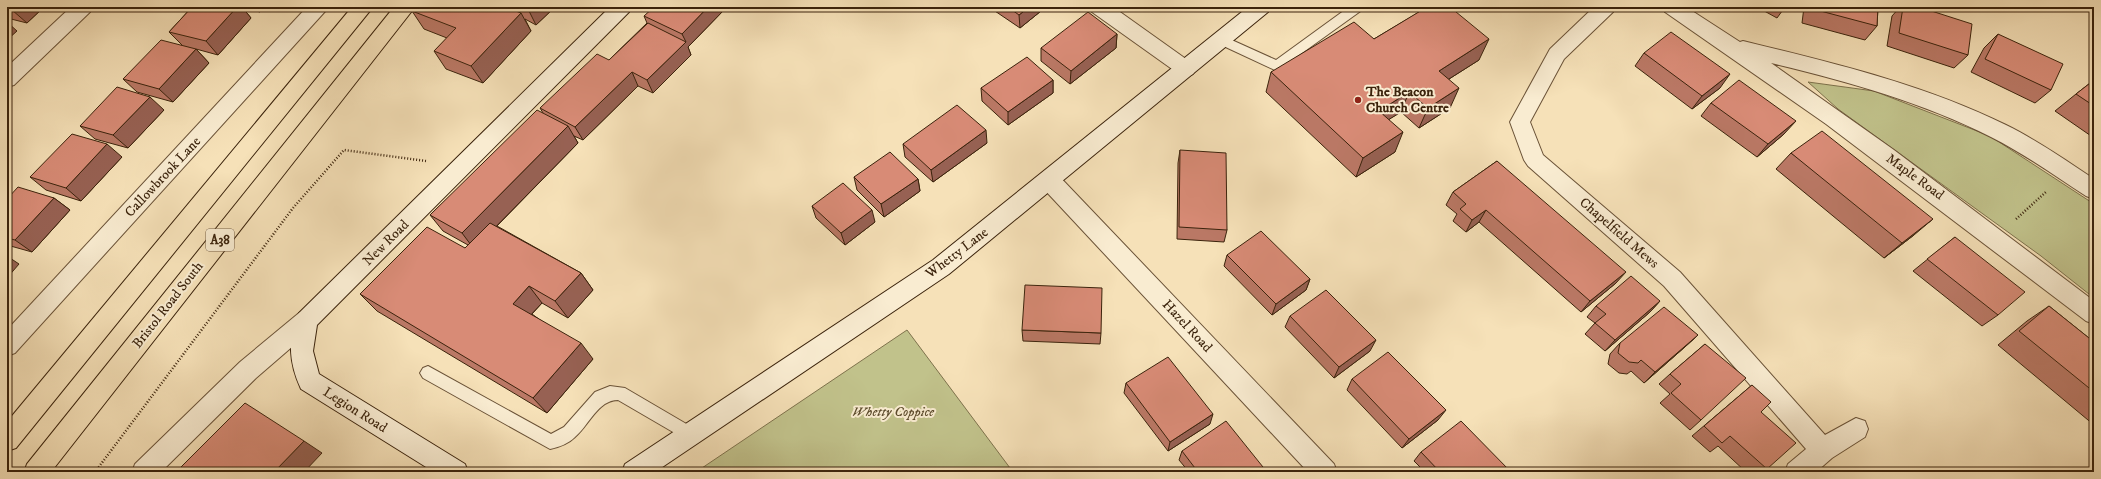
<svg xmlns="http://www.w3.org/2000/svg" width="2101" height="479" viewBox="0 0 2101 479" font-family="'IM FELL DW Pica',serif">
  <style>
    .green { fill: #c1c28b; stroke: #7e724c }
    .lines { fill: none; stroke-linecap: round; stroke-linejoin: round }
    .lane-casing { stroke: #6a5237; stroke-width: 2 }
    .street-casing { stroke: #6a5237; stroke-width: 2 }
    .secondary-casing { stroke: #3b230c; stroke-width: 2 }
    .highway-casing { stroke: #3b230c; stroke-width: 2 }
    .path { stroke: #3b230c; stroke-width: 2.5; stroke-dasharray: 1 2; stroke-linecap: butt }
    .lane { fill: #f9ecd1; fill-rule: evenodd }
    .street { fill: #f9ecd1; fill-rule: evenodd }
    .secondary { fill: #f9ecd1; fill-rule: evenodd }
    .highway { fill: #f6e1b8; fill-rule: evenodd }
    .wall { fill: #ba7865; stroke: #3b230c }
    .shaded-wall { fill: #976153; stroke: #3b230c }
    .building { fill: #d88b76; stroke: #3b230c }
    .poi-dot { fill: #8f2418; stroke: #f9ecd1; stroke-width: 1.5 }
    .labels { text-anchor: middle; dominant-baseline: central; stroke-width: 4; stroke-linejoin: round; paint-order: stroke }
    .shield { fill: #f9ecd1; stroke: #745f47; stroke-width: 1 }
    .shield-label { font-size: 13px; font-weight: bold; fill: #3b230c }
    .poi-label { font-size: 14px; font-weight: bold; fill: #3b230c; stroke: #f9ecd1; text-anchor: start }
    .street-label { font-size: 14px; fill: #3b230c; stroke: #f9ecd1 }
    .park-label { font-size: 14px; font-style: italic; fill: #5c4b2c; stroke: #f9ecd1 }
  </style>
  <rect width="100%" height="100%" fill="#f6e1b8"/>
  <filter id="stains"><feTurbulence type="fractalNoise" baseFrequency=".005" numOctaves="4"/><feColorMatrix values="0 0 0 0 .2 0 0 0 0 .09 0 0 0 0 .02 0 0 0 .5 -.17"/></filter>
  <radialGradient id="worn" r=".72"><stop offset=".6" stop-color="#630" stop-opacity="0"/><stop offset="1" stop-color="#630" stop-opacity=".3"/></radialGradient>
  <path class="green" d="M 1808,82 L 1874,91 L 1990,136 L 2094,204 L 2094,298 L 2041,256 L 1838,109 Z
    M 907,330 L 1013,472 L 696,472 Z"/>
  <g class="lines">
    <g class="lane-casing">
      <path id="lane" d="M 1349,7 L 1364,7 L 1362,10 L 1277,71 L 1217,43 L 1215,40 L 1217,37 L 1225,37 L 1276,60 Z
        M 428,366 L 551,434 L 564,427 L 595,392 L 610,386 L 625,388 L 695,429 L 698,434 L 695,439 L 690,441 L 685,439 L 618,400 C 598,400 589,425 575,437 C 568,444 559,447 550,449 L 423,378 L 420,373 L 423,368 Z"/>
    </g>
    <g class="street-casing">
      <path id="street" d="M 71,7 L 93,7 L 90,12 L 14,85 L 7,87 L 7,67 Z
        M 307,7 L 329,7 L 15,353 L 7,356 L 7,330 Z
        M 1089,7 L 1113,7 L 1193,64 L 1196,69 L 1193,74 L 1186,77 L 1179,74 L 1092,12 Z
        M 1594,7 L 1616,7 L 1613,12 L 1564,59 L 1530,122 L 1543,155 L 1680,272 L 1825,435 L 1856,418 L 1865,421 L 1868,429 L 1865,437 L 1832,458 L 1816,472 L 1785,472 L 1788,464 L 1806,449 L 1664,286 L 1528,166 L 1524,160 L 1510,122 L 1550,49 Z
        M 1662,7 L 1686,7 L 1740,42 L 1743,41 C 1833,63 1923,84 2006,125 C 2037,140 2065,160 2094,179 L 2094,199 L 2086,196 C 2055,176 2025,154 1991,137 C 1922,102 1846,81 1771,63 L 1894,150 L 2094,301 L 2094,324 L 2086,321 L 1826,124 L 1665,12 Z
        M 1049,171 L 1057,174 L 1334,464 L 1337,472 L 1308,472 L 1041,186 L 1038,180 L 1041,174 Z
        M 307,310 L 315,313 L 318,320 L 315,327 L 256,378 L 161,472 L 132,472 L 135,464 L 240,362 L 299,313 Z"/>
    </g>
    <g class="secondary-casing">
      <path id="secondary" d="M 610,7 L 632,7 L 629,12 L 317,325 L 313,351 L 319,374 L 465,464 L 468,472 L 434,472 L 301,389 C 289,363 287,339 299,313 Z
        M 1248,7 L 1271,7 L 1268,12 L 949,274 L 655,472 L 622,472 L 625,464 L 933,260 Z"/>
    </g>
    <g class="highway-casing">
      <path id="highway" d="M 352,7 L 373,7 L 16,448 L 7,451 L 7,422 Z
        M 394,7 L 415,7 L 51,472 L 24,472 L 27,464 Z"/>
    </g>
    <path class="path" d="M 2016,219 L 2046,192
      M 95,472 L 293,208 L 344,150 L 426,161"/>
    <use href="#lane" class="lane"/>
    <use href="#street" class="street"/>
    <use href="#secondary" class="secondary"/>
    <use href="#highway" class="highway"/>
  </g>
  <path class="wall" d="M 7,7 L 44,7 L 27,23 L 7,18 Z
    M 192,7 L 265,7 L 260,12 L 242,7 L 251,18 L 218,55 L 196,49 L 209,63 L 173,102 L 137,92 L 123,79 L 182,45 L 169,32 Z
    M 416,7 L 555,7 L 536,25 L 525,19 L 531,31 L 483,83 L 446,69 L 434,51 L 447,38 L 424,29 L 412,11 Z
    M 989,7 L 1046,7 L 1020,28 Z
    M 1425,7 L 1465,7 L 1456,12 L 1479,60 L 1449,79 L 1450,108 L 1419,128 L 1401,112 L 1389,119 L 1395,152 L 1356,177 L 1266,92 L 1271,72 L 1374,39 L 1426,8 Z
    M 1757,7 L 1785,7 L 1777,18 Z
    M 1804,7 L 1878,7 L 1877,26 L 1865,40 L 1802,23 Z
    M 1900,7 L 1919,7 L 1968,55 L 1954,68 L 1887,46 L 1892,16 Z
    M 723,11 L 688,47 L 691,55 L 653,93 L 638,86 L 583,140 L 574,136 L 578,143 L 497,226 L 581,273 L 593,290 L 568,318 L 542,303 L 532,314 L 593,359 L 547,413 L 377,311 L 360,294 L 465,248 L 468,245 L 443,231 L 430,215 L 543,113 L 540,108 L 609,60 L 647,23 L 644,16 Z
    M 1117,34 L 1116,48 L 1070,84 L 1041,61 L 1041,48 Z
    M 1998,34 L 2051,90 L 2035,103 L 1971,72 L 1984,48 Z
    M 1644,53 L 1720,88 L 1692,109 L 1635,66 Z
    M 1053,80 L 1053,93 L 1008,125 L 982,101 L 981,88 Z
    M 2094,80 L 2094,138 L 2055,111 L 2076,94 Z
    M 1711,103 L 1784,134 L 1757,157 L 1701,116 Z
    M 164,110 L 128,148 L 95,139 L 80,126 Z
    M 987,143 L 933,182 L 905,157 L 903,144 Z
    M 1180,150 L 1227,230 L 1224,242 L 1177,239 L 1178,163 Z
    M 1791,153 L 1914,235 L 1884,258 L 1776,169 Z
    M 122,157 L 81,201 L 46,190 L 30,177 Z
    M 1497,161 L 1616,283 L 1581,312 L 1479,222 L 1466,232 L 1453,221 L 1457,214 L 1446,205 L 1453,192 Z
    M 854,177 L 918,179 L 920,191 L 884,217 L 857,190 Z
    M 54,198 L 70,210 L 32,252 L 7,245 L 7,199 Z
    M 812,206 L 875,222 L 845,245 L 816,218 Z
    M 1955,237 L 1998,315 L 1982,326 L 1913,271 Z
    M 1227,255 L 1310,279 L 1306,290 L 1272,315 L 1224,266 Z
    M 1660,301 L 1650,312 L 1605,351 L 1585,334 L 1595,323 L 1587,317 L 1596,306 Z
    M 2049,306 L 2094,342 L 2094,425 L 1998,345 L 2027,321 Z
    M 1290,316 L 1370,351 L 1334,378 L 1285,327 Z
    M 1022,330 L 1101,333 L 1100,344 L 1023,341 Z
    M 1698,335 L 1686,346 L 1644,383 L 1631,371 L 1627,374 L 1619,373 L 1608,364 L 1610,354 L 1620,343 Z
    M 1705,344 L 1701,420 L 1690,430 L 1660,403 L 1670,394 L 1659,384 L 1670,374 Z
    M 1352,379 L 1438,420 L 1402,448 L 1347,390 Z
    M 1126,383 L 1210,424 L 1168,451 L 1124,393 Z
    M 1752,385 L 1761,412 L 1767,469 L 1763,472 L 1746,472 L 1718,446 L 1710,452 L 1692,436 Z
    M 1182,451 L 1267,472 L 1189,472 L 1179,460 Z
    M 1421,452 L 1511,472 L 1425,472 L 1414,461 Z"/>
  <path class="shaded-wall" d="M 15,7 L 44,7 L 27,23 L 12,10 Z
    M 237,7 L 242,7 L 251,18 L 218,55 L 206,41 Z
    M 256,7 L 265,7 L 260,12 Z
    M 533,7 L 555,7 L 536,25 L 529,11 Z
    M 708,7 L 721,7 L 723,11 L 688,47 L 691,55 L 653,93 L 647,80 L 686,42 L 682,34 Z
    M 1029,7 L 1046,7 L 1020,28 L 1019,15 Z
    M 1447,7 L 1465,7 L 1441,21 Z
    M 521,13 L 531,31 L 483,83 L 471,66 Z
    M 7,22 L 17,31 L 7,40 Z
    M 1117,34 L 1116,48 L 1070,84 L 1071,71 Z
    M 1489,39 L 1479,60 L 1430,91 L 1439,71 Z
    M 196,49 L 209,63 L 173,102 L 159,89 Z
    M 632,72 L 638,86 L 583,140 L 575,127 Z
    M 1730,74 L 1720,88 L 1692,109 L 1702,96 Z
    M 1053,80 L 1053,93 L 1008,125 L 1008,112 Z
    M 1459,88 L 1450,108 L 1419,128 L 1428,108 Z
    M 1409,92 L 1401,112 L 1372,130 L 1379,111 Z
    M 150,97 L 164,110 L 128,148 L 113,135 Z
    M 1796,121 L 1784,134 L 1757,157 L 1768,144 Z
    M 568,126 L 578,143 L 474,249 L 462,233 Z
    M 986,130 L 987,143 L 933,182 L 931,170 Z
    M 1403,132 L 1395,152 L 1356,177 L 1363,158 Z
    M 107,144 L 122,157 L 81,201 L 66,188 Z
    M 918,179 L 920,191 L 884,217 L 881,204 Z
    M 54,198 L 70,210 L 32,252 L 15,240 Z
    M 872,210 L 875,222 L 845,245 L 841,233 Z
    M 1486,210 L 1479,222 L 1466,232 L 1472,220 Z
    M 1933,219 L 1914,235 L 1884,258 L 1902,243 Z
    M 7,256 L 19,264 L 7,278 Z
    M 1626,272 L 1616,283 L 1581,312 L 1590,301 Z
    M 581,273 L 593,290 L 568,318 L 555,301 Z
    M 1310,279 L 1306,290 L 1272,315 L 1276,304 Z
    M 529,286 L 542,303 L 526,320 L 513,304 Z
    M 1660,301 L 1650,312 L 1605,351 L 1615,340 Z
    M 1698,335 L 1686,346 L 1644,383 L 1655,372 Z
    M 1376,340 L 1370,351 L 1334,378 L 1339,367 Z
    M 581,343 L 593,359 L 547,413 L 533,398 Z
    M 1446,410 L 1438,420 L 1402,448 L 1409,439 Z
    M 1213,414 L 1210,424 L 1168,451 L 1170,442 Z
    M 304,441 L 322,453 L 304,472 L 274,472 Z"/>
  <path class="building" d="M 7,7 L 15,7 L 12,10 L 7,8 Z
    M 192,7 L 237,7 L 206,41 L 169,32 Z
    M 416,7 L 505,7 L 521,13 L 471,66 L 434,51 L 456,28 L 412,11 Z
    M 520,7 L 533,7 L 529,11 Z
    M 654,7 L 708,7 L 682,34 L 644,16 Z
    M 1008,7 L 1029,7 L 1019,15 Z
    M 1427,7 L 1450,7 L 1489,39 L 1439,71 L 1459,88 L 1428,108 L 1409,92 L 1379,111 L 1403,132 L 1363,158 L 1271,72 L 1354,22 L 1374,39 Z
    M 1814,7 L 1878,7 L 1877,26 L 1813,9 Z
    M 1903,7 L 1919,7 L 1972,24 L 1968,55 L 1899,33 Z
    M 1088,12 L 1117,34 L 1071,71 L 1041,48 Z
    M 648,23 L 686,42 L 647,80 L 632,72 L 575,127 L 540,108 L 597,54 L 609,60 Z
    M 1671,32 L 1730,74 L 1702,96 L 1644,53 Z
    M 1998,34 L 2063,64 L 2051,90 L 1985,59 Z
    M 161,40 L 196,49 L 159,89 L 123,79 Z
    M 1027,57 L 1053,80 L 1008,112 L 981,88 Z
    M 1739,80 L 1796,121 L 1768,144 L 1711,103 Z
    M 2094,80 L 2094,106 L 2076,94 Z
    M 117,87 L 150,97 L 113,135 L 80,126 Z
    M 957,105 L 986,130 L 931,170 L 903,144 Z
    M 537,110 L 568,126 L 462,233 L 430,215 Z
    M 1822,131 L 1933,219 L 1902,243 L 1791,153 Z
    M 72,134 L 107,144 L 66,188 L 30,177 Z
    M 1180,150 L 1226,153 L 1227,230 L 1179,227 Z
    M 890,152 L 918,179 L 881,204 L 854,177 Z
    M 1497,161 L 1626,272 L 1590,301 L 1486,210 L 1472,220 L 1460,209 L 1466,204 L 1453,192 Z
    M 843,183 L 872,210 L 841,233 L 812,206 Z
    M 18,187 L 54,198 L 15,240 L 7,238 L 7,199 Z
    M 490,223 L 581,273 L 555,301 L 529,286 L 513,304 L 581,343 L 533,398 L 360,294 L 427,227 L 465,248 Z
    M 1261,231 L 1310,279 L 1276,304 L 1227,255 Z
    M 1955,237 L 2025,292 L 1998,315 L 1927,259 Z
    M 1631,276 L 1660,301 L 1615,340 L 1595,323 L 1606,314 L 1596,306 Z
    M 1025,285 L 1102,288 L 1101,333 L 1022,330 Z
    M 1326,290 L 1376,340 L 1339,367 L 1290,316 Z
    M 2049,306 L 2094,342 L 2094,392 L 2019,331 Z
    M 1664,307 L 1698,335 L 1655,372 L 1641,360 L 1638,363 L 1629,362 L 1618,353 L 1620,343 Z
    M 1705,344 L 1746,378 L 1701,420 L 1671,393 L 1681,384 L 1670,374 Z
    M 1388,352 L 1446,410 L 1409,439 L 1352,379 Z
    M 1168,357 L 1213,414 L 1170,442 L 1126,383 Z
    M 1752,385 L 1771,402 L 1761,412 L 1796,443 L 1767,469 L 1730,436 L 1722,443 L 1704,426 Z
    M 245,403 L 304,441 L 274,472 L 176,472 Z
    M 1226,421 L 1267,472 L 1198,472 L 1182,451 Z
    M 1461,421 L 1511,472 L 1440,472 L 1421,452 Z"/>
  <circle class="poi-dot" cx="1358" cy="100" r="4"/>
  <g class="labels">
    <rect class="shield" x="206" y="229" width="28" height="22" rx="3"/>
    <g class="shield-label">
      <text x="220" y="240">A38</text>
    </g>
    <g class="poi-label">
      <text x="1366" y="92">The Beacon<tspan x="1366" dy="16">Church Centre</tspan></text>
    </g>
    <g class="street-label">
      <text transform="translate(163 177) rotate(-47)">Callowbrook Lane</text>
      <text transform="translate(1915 177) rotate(36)">Maple Road</text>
      <text transform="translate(1619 233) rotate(41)">Chapelfield Mews</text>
      <text transform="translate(386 243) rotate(-45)">New Road</text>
      <text transform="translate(957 253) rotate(-37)">Whetty Lane</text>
      <text transform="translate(168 305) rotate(-52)">Bristol Road South</text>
      <text transform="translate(1187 326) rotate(47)">Hazel Road</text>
      <text transform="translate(355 410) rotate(32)">Legion Road</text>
    </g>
    <g class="park-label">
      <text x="893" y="412">Whetty Coppice</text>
    </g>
  </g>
  <rect width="2101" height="479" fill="none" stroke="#f6e1b8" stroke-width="24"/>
  <rect x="8" y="8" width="2085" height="463" fill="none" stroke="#3b230c" stroke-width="2"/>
  <rect x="12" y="12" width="2077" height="455" fill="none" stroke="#3b230c"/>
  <rect width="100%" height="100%" filter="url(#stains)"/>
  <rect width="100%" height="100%" fill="url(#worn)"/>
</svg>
